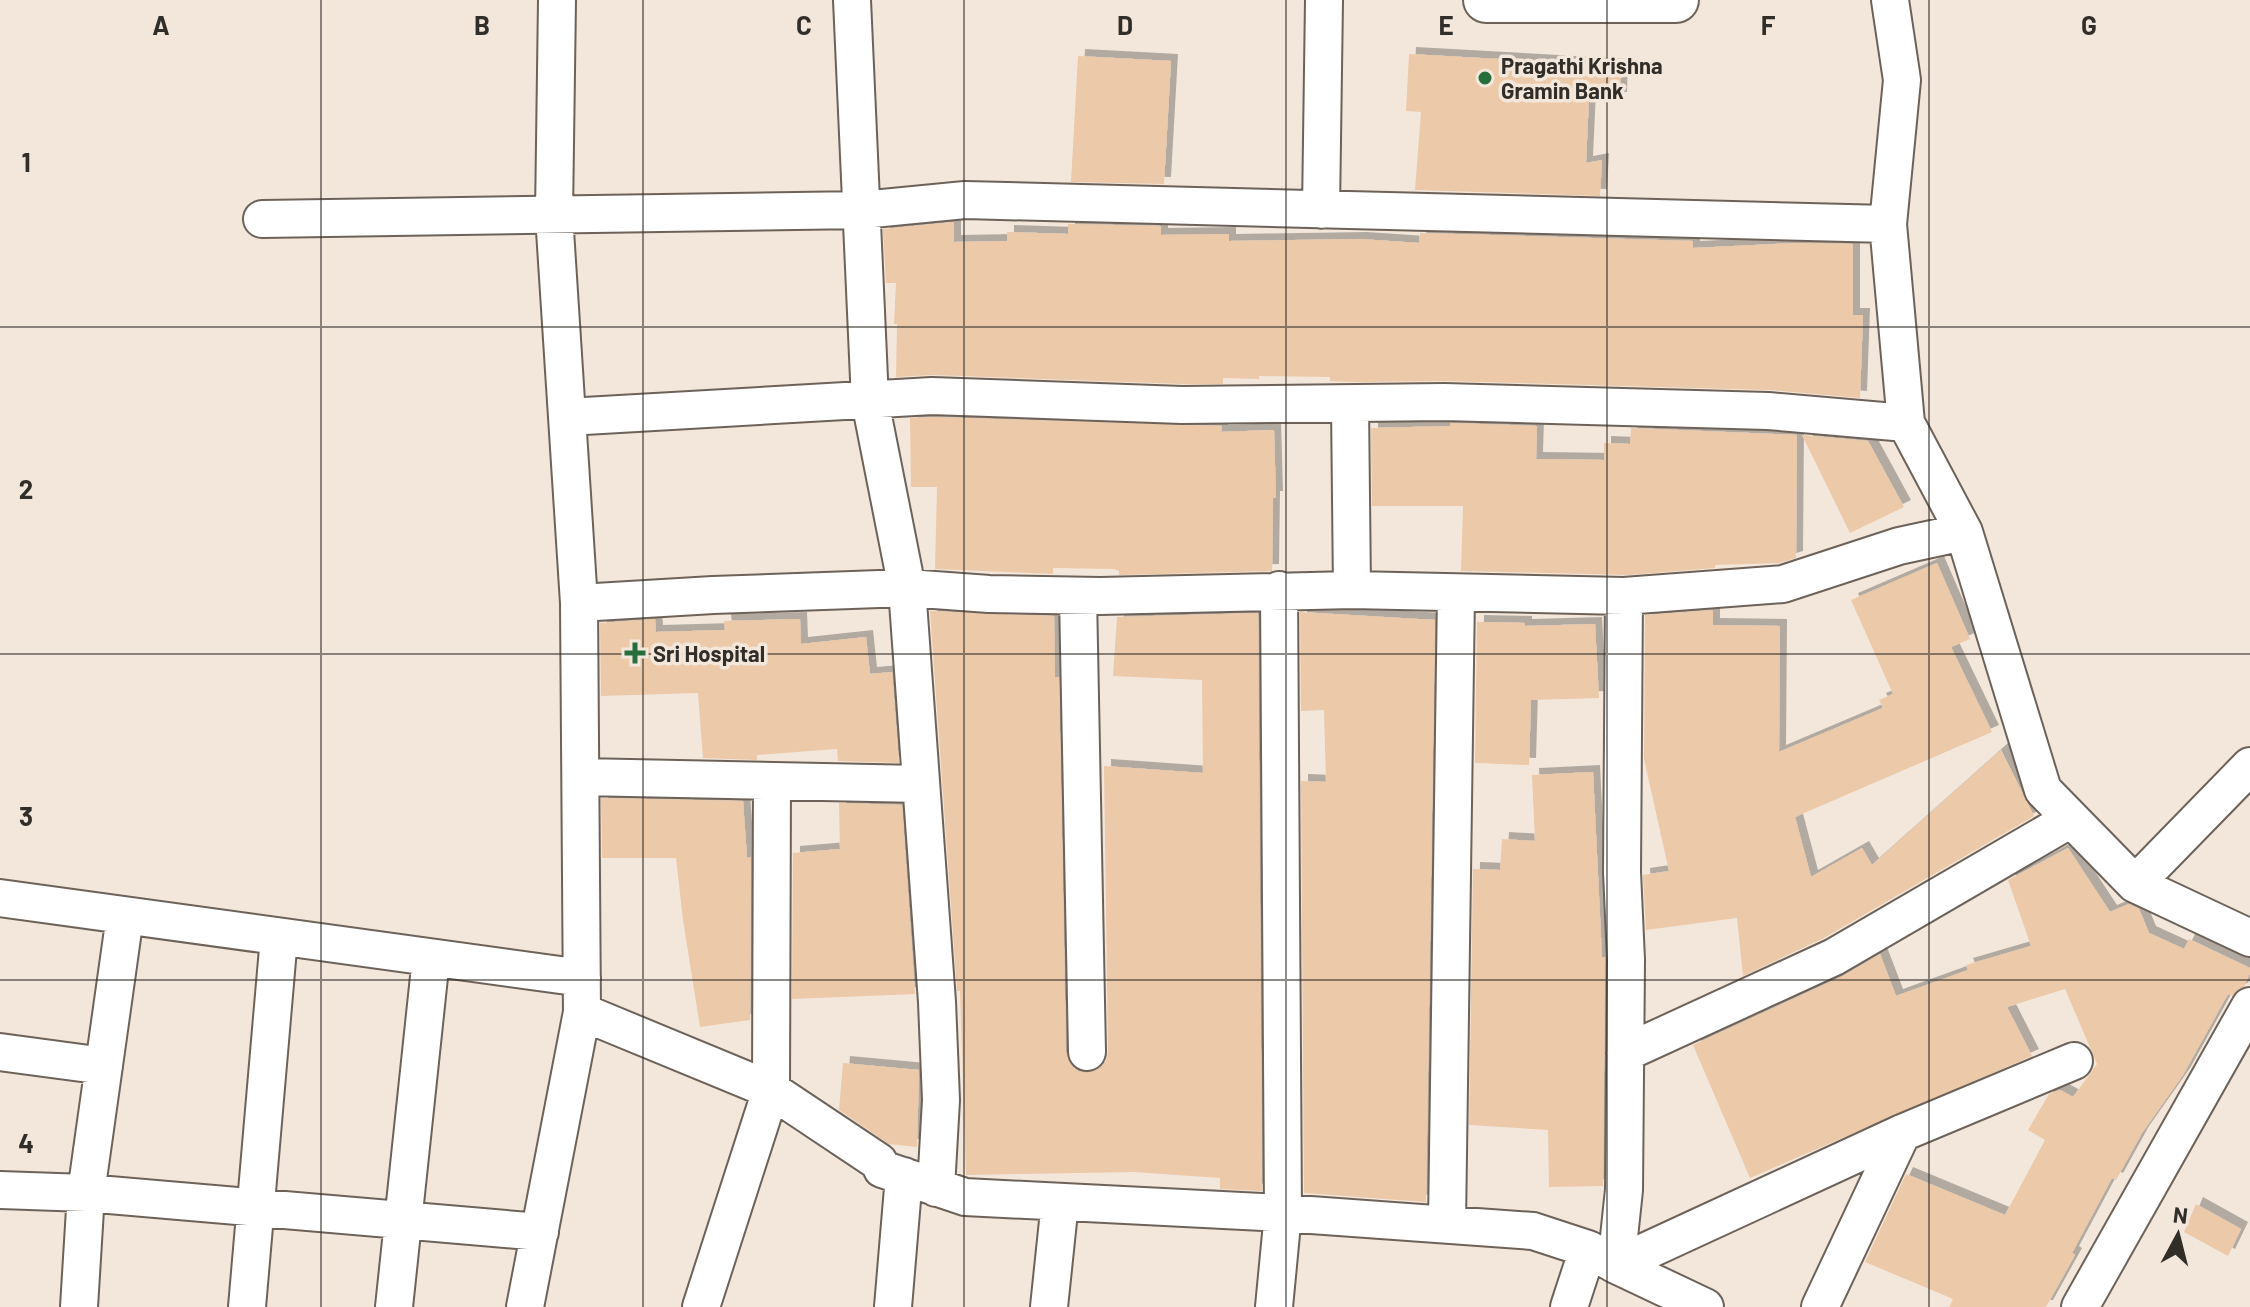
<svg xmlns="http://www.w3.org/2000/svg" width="2250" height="1307" viewBox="0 0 2250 1307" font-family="Barlow,sans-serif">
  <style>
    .building { fill: #ecc9a9; filter: url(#shadow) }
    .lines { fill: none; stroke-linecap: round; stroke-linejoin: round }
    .minor-casing { stroke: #6d6259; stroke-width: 40 }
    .primary-casing { stroke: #6d6259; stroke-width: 48 }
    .minor { stroke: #fff; stroke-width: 36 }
    .primary { stroke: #fff; stroke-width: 44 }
    .grid { fill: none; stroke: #312d28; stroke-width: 2; stroke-opacity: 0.55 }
    .poi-dot { fill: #266f3c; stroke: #f3e7db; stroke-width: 3 }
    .labels { text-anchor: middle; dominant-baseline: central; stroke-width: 7; stroke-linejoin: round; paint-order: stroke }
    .poi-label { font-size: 22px; font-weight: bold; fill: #312d28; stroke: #f3e7db; text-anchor: start }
    .grid-label { font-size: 26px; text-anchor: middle; font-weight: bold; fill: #312d28; stroke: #f3e7db; stroke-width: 7; stroke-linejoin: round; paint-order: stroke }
  </style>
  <defs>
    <filter id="shadow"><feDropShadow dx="7" dy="-7" stdDeviation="0" flood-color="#0004"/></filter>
  </defs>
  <rect width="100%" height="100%" fill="#f3e7db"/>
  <path class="building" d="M 1409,54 L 1621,66 L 1620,99 L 1589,98 L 1586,163 L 1602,160 L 1600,196 L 1415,190 L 1421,112 L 1406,111 Z
    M 1078,56 L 1171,61 L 1164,184 L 1071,182 Z
    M 954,222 L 954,242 L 1007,241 L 1007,232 L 1068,234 L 1068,224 L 1161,226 L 1161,235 L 1229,234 L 1229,241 L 1360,239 L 1419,243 L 1420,233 L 1693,241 L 1693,248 L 1795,243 L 1853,244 L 1853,315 L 1863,315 L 1860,398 L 1769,390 L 1445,381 L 1355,382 L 1330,381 L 1330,377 L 1259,376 L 1259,379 L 1223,378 L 1223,384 L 1182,384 L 933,375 L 896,377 L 897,324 L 894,324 L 896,283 L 886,283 L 883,229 Z
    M 932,417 L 1222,426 L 1221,432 L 1274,430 L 1276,498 L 1273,498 L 1272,571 L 1119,575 L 1119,571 L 1114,569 L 1053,568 L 1053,574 L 935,569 L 937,487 L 911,487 L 910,418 Z
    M 1450,423 L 1537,426 L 1536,459 L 1604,460 L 1604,443 L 1630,444 L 1631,428 L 1797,435 L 1796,558 L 1779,563 L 1715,565 L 1715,568 L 1629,575 L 1461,571 L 1463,506 L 1372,506 L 1371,428 L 1450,426 Z
    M 1802,435 L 1868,441 L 1904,507 L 1850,533 Z
    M 1937,563 L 1970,639 L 1951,647 L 1992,732 L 1795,817 L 1811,877 L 1862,848 L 1872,865 L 2001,750 L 2034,816 L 1824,938 L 1743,976 L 1737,918 L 1646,930 L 1643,875 L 1669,871 L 1644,759 L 1645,615 L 1713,610 L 1713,625 L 1780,626 L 1779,752 L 1883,708 L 1879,700 L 1893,694 L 1851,600 Z
    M 930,611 L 1054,616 L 1055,677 L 1059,677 L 1066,1052 L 1070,1063 L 1078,1071 L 1087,1073 L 1098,1069 L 1106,1061 L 1108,1052 L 1104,766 L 1203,773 L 1202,680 L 1113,676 L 1117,617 L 1258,613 L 1262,1191 L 1220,1189 L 1220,1178 L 1134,1172 L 966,1175 L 960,991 L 957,991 Z
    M 1300,612 L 1435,620 L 1426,1202 L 1304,1193 L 1301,781 L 1326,782 L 1324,710 L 1301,711 Z
    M 655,619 L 656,632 L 725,630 L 724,621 L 800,619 L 801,644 L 866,637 L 870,674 L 892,672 L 899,763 L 838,761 L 837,749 L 757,755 L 757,760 L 703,758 L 698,693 L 601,696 L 600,623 Z
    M 1477,622 L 1525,623 L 1525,626 L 1595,624 L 1599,698 L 1531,700 L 1529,765 L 1475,763 Z
    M 1593,772 L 1602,957 L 1605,957 L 1605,960 L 1603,1186 L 1549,1187 L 1548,1130 L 1469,1125 L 1473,869 L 1500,870 L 1502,839 L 1535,841 L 1532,775 Z
    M 601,798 L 743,801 L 747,858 L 751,857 L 750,1020 L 700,1027 L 683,920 L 676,858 L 602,858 Z
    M 839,803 L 902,805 L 915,994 L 792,999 L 793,853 L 840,849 Z
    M 2068,848 L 2110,912 L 2129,904 L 2139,909 L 2149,933 L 2184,949 L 2189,939 L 2250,968 L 2250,973 L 2244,987 L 2232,996 L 2228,994 L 2183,1075 L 2142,1133 L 2116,1180 L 2112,1178 L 2072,1253 L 2075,1255 L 2046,1307 L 1949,1307 L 1953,1299 L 1865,1262 L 1906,1174 L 2005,1215 L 2045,1140 L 2028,1130 L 2049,1094 L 2060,1090 L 2073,1097 L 2097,1064 L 2065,989 L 2007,1007 L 2032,1056 L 1750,1178 L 1693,1045 L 1843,976 L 1880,954 L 1896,996 L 1968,970 L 1966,965 L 2031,946 L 2008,880 Z
    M 843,1063 L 919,1070 L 917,1147 L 889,1144 L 839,1110 Z
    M 2196,1204 L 2241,1229 L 2228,1256 L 2184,1232 Z"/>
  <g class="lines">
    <g class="minor-casing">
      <path id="minor" d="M 852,0 L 870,401 L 907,588 L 937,1002 L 941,1100 L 936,1188
        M 1890,0 L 1902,80 L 1888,224 L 1906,423 L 1964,532 L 2043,790 L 2135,884 L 2250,938
        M 1321,210 L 1324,0
        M 262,219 L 862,210 L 965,200 L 1888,224
        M 1350,404 L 1352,590
        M 567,417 L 932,396 L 1182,405 L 1444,402 L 1768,411 L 1906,423
        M 1078,596 L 1087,1052
        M 579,603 L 713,595 L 907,588 L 989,594 L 1100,596 L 1352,590 L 1624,596 L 1783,584 L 1899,546 L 1964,532
        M 581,777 L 921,784
        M 2135,884 L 2250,766
        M 0,898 L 582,978
        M 582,1012 L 771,1090 L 879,1162 L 882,1169 L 965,1197 L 1283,1213 L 1533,1231 L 1588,1249 L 1616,1265 L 1705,1307
        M 0,1052 L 104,1066
        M 1625,1053 L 1834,957 L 2071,819
        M 0,1190 L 86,1193 L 540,1232
        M 1447,1224 L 1456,593
        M 1616,1265 L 1624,1190 L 1626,960 L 1622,872 L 1624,596
        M 1616,1265 L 1902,1133 L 2074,1061
        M 79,1307 L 86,1193 L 125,916
        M 247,1307 L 279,937
        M 394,1307 L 431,958
        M 525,1307 L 582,1012 L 579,603 L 554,215 L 557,0
        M 701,1307 L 771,1090 L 772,781
        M 893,1307 L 904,1176
        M 1049,1307 L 1060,1202
        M 1274,1307 L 1283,1213 L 1279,590
        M 1569,1307 L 1588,1249
        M 1820,1307 L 1902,1133
        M 2080,1307 L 2250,1006"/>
    </g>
    <g class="primary-casing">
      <path id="primary" d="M 1486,0 L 1676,0"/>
    </g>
    <use href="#minor" class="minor"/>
    <use href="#primary" class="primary"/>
  </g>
  <path class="grid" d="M 321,0 L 321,1307M 643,0 L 643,1307M 964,0 L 964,1307M 1286,0 L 1286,1307M 1607,0 L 1607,1307M 1929,0 L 1929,1307M 0,327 L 2250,327M 0,654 L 2250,654M 0,980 L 2250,980"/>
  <g class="poi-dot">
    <circle cx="1485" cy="78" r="8"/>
    <path d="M631 641h8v8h8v8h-8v8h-8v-8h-8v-8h8z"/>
  </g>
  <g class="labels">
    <g class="poi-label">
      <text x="1501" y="65">Pragathi Krishna<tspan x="1501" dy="25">Gramin Bank</tspan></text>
      <text x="653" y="653">Sri Hospital</text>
    </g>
  </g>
  <g class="grid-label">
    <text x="161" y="35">A</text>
    <text x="482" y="35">B</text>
    <text x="804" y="35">C</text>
    <text x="1125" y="35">D</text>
    <text x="1446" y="35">E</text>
    <text x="1768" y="35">F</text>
    <text x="2089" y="35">G</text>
    <text x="26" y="172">1</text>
    <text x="26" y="499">2</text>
    <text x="26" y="826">3</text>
    <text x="26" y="1153">4</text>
  </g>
  <g transform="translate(2178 1235) rotate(7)" stroke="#f3e7db" stroke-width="6" paint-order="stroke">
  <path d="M0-6L14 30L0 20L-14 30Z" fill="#312d28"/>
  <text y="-12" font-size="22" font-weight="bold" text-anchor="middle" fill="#312d28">N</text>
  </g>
</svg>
